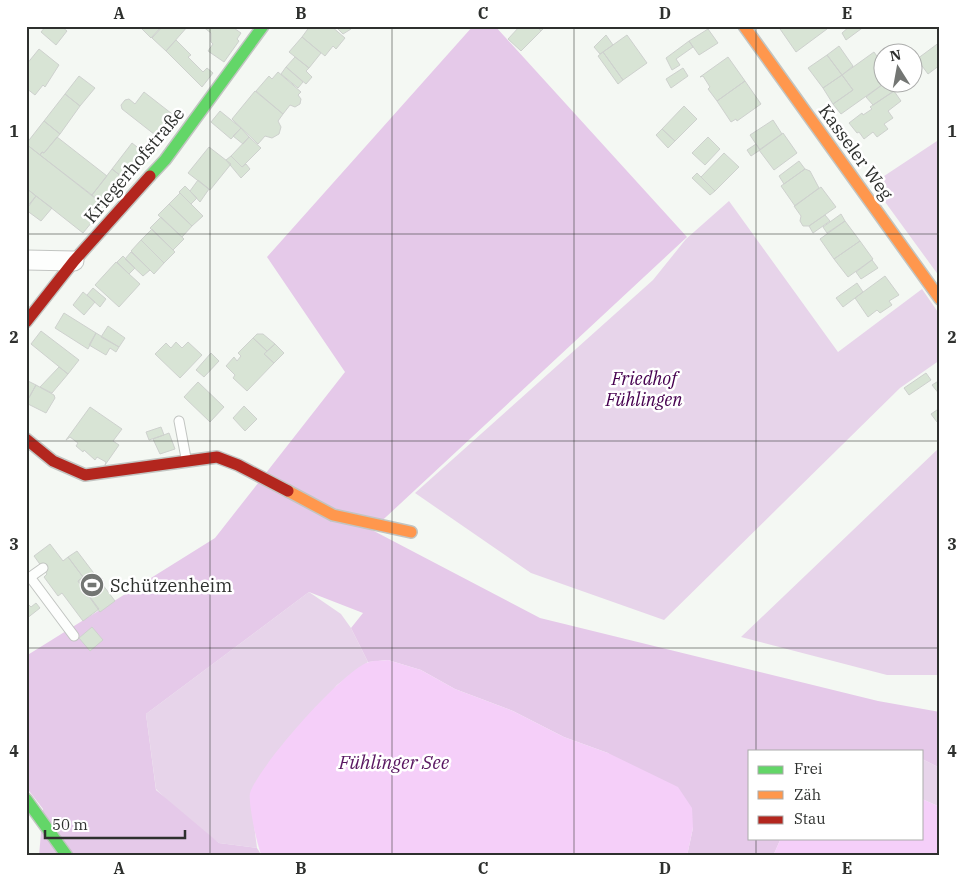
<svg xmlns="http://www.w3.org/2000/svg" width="966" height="882" viewBox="0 0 966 882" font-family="'IBM Plex Serif',serif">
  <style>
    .green { fill: #e7d4ea }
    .forest { fill: #e5c9e9 }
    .water { fill: #f5cff9 }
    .building { fill: #d8e4d5; stroke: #ced1ce }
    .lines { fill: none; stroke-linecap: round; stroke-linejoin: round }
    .lane-casing { stroke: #c2c5c2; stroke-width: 11 }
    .street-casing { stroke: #c2c5c2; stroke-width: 21 }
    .fast-casing { stroke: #c2c5c2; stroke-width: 14 }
    .slow-casing { stroke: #c2c5c2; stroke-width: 14 }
    .jam-casing { stroke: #c2c5c2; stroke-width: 14 }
    .lane { stroke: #fdfefd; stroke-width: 9 }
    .street { stroke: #fdfefd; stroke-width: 19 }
    .fast { stroke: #63d668; stroke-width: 11 }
    .slow { stroke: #ff974d; stroke-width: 11 }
    .jam { stroke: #b3261e; stroke-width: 11 }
    .grid { fill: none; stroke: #2e302e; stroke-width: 1; stroke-opacity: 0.55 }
    .labels { text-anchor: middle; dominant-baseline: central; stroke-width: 5; stroke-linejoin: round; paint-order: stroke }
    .street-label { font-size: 18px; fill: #2e302e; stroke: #fff }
    .park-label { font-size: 18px; font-style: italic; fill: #46004f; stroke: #fff }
    .poi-label { font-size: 18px; fill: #2e302e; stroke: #fff; text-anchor: start }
    .water-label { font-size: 19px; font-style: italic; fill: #591761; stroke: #fff }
    .neatline { fill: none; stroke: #2e302e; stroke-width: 2 }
    .grid-label { font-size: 16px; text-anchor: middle; font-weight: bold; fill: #2e302e }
  </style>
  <rect width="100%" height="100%" fill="#f4f8f3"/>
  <path class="green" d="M 940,139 L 940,276 L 939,276 L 872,184 Z
    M 729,201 L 838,352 L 922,289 L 940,315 L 940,360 L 900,388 L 664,620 L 531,573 L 415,493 L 653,280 L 686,239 Z
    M 940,447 L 940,675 L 887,675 L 741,637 Z
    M 309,592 L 341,614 L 351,628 L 368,662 L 337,685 L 250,794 L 257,848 L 219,843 L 182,816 L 156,789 L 146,714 Z
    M 922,759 L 940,768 L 940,807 L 922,799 Z"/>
  <path class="forest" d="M 473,26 L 495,26 L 687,237 L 372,530 L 540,618 L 878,701 L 940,712 L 940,768 L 922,759 L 922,751 L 750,751 L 750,838 L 781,838 L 773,856 L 687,856 L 693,828 L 608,753 L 564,737 L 513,711 L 455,689 L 421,670 L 388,660 L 368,662 L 351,628 L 363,613 L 309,592 L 146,714 L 156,790 L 219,843 L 257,848 L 262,856 L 39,856 L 43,809 L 26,787 L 26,656 L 215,538 L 345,372 L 267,257 Z"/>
  <path class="water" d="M 388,660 L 421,670 L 455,689 L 513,711 L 564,737 L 608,753 L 678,787 L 692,808 L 693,828 L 687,856 L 262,856 C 257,847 248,802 250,793 C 258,767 344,669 369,662 C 375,660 382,661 388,660 Z
    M 922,799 L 940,807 L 940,856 L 773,856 L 781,838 L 922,838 Z"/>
  <path class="building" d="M 46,26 L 61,26 L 67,31 L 56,45 L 41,32 Z
    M 139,26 L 162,26 L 151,38 Z
    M 163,26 L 188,26 L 166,51 L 152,38 Z
    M 202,26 L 231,26 L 241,33 L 237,39 L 239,41 L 224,62 L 208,51 L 213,44 L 211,42 L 211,33 Z
    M 310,26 L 331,26 L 345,38 L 336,49 L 333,46 L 325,56 L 302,37 Z
    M 335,26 L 347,26 L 351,29 L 343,34 Z
    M 520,26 L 536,26 L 541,31 L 521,51 L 508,39 Z
    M 536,26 L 546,26 L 541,31 Z
    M 778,26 L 825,26 L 827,29 L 796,52 Z
    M 850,26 L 865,26 L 846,40 L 842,33 Z
    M 708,29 L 718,43 L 699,55 L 689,41 Z
    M 606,35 L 613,45 L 600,54 L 594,47 Z
    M 627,35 L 647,63 L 623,80 L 603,52 Z
    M 302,37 L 321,53 L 309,68 L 289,52 Z
    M 176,40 L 191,55 L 188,57 L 203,72 L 207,68 L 213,73 L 202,87 L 166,51 Z
    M 689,41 L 693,47 L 676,59 L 680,65 L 672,70 L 666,58 Z
    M 940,42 L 940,65 L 928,74 L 917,59 Z
    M 839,46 L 853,66 L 842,75 L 827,55 Z
    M 39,49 L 59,65 L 45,87 L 43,85 L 35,95 L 26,88 L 26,65 Z
    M 603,52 L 623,80 L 618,84 L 598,56 Z
    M 874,52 L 883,65 L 878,69 L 884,77 L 884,82 L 886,82 L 841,114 L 833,104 L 853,90 L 842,75 Z
    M 827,55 L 842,75 L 823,88 L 808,68 Z
    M 295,57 L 309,68 L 306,71 L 312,77 L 306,84 L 286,67 Z
    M 728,57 L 745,81 L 717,101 L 708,89 L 710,87 L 703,76 L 700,77 Z
    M 286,67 L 303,82 L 298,88 L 281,74 Z
    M 683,68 L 688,76 L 671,88 L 666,79 Z
    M 278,72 L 301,92 L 298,95 L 301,99 L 300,104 L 295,107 L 290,105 L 283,114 L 256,91 L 269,76 L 272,79 Z
    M 842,75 L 853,90 L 833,104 L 823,88 Z
    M 79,76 L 95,88 L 80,106 L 65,94 Z
    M 745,81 L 761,104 L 737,121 L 736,119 L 731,122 L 717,101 Z
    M 886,82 L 894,91 L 873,105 L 866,97 Z
    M 255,91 L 283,114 L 278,121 L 281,127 L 279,134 L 272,138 L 265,136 L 258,144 L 232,119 Z
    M 894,91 L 901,101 L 888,111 L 893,118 L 884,124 L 888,129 L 877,137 L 873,132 L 864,139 L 859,132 L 857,133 L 849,123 L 862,113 L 863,115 L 872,109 L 870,107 Z
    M 144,92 L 176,117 L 159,138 L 122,109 L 121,105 L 125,100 L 129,99 L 135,104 Z
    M 65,94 L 80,106 L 60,134 L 44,121 Z
    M 684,106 L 697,119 L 675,141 L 662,129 Z
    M 220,111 L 241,128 L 231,139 L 211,122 Z
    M 773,120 L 782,134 L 760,150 L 750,135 Z
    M 44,121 L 60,134 L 44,153 L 42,152 L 40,155 L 26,144 Z
    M 241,128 L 249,137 L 243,144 L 233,136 Z
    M 662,129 L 675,141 L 668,148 L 656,135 Z
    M 783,133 L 797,153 L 774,170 L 759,150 Z
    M 57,137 L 107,176 L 92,195 L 40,155 L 42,152 L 44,153 Z
    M 249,137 L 261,148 L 242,167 L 231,156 Z
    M 708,137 L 720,149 L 705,165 L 692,153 Z
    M 132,143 L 146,154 L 126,180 L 112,169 Z
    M 26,144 L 105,206 L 83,233 L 26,188 Z
    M 756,144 L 760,150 L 751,156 L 747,150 Z
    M 209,147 L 231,164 L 210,190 L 188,173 Z
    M 724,153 L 739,167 L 715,191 L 701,177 Z
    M 231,156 L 242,167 L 246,164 L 250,169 L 241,178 L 226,160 Z
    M 799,161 L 805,169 L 784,184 L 779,176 Z
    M 112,169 L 126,180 L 105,206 L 92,195 Z
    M 805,169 L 810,171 L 819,188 L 795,206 L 781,186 Z
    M 697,173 L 715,191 L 710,195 L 692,178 Z
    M 198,180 L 209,189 L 200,202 L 190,191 Z
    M 185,186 L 197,198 L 191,204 L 179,192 Z
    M 821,187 L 836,207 L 809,226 L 803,226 L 800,221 L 801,216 L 794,206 Z
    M 26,188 L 36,196 L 26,208 Z
    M 180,193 L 203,216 L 192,226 L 169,204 Z
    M 36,196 L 52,208 L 41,221 L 26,210 Z
    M 169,204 L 192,226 L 182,237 L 158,215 Z
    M 841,214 L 845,221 L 827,233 L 823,227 Z
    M 825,215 L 830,221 L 813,233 L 809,226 Z
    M 161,217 L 184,239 L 173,250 L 150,228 Z
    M 845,221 L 860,241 L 834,259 L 820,239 Z
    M 152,229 L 175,252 L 164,263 L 141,240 Z
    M 141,240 L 164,263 L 154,274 L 131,251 Z
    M 860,241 L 873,259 L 848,277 L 834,259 Z
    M 131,252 L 150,270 L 143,276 L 125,259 Z
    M 123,256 L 135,268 L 129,274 L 117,262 Z
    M 872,260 L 878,268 L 861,279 L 856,272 Z
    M 116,262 L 140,284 L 119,307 L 95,285 Z
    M 885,276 L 899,295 L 889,301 L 892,305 L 880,313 L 877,310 L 868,317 L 855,298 Z
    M 857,283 L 863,292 L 843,307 L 836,298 Z
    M 93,288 L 106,299 L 100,307 L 87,295 Z
    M 83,292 L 95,302 L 84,315 L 73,305 Z
    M 64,313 L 96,333 L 88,349 L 55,328 Z
    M 108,326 L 125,338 L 119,347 L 101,337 Z
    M 41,331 L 79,360 L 68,374 L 31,344 Z
    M 96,333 L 119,347 L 116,352 L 110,348 L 106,355 L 89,345 Z
    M 257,334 L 263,334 L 275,344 L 267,351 L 253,338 Z
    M 253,338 L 267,351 L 264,354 L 274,363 L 247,391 L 233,378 L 235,375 L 226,366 L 234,357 L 237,361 L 241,356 L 238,353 Z
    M 176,342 L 182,348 L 188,342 L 202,355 L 180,378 L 155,354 L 166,343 L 171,348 Z
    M 275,344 L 284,353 L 274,363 L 264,354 Z
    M 211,353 L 219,361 L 204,377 L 196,370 Z
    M 59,367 L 68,374 L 52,393 L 40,387 Z
    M 926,373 L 931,380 L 909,395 L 904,388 Z
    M 26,380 L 36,385 L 26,403 Z
    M 940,380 L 940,395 L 932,385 Z
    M 198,382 L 224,407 L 210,422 L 184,397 Z
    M 36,385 L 54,395 L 55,398 L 46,413 L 26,403 Z
    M 244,406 L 257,419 L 245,431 L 233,418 Z
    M 90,407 L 122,429 L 113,441 L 119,445 L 105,465 L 106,462 L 97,457 L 95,460 L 84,450 L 83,452 L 76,446 L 78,443 L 70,437 L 66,440 Z
    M 940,408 L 940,420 L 937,422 L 931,414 Z
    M 161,427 L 164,435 L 149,440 L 146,432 Z
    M 169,433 L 175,449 L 160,454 L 153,439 Z
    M 50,544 L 63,561 L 68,557 L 83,577 L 78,581 L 99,609 L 83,621 L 62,593 L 58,596 L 44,577 L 47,574 L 34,556 Z
    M 77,551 L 115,601 L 100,612 L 78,581 L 83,577 L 68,557 Z
    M 36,603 L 40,608 L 26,619 L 26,606 L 29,605 L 31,607 Z
    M 92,627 L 103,640 L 90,651 L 79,638 Z"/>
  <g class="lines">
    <g class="lane-casing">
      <path id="lane" d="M 179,421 L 186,458
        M 30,577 L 74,636
        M 26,580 L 43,568"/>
    </g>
    <g class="street-casing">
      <path id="street" d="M 26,260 L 74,261"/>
    </g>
    <g class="fast-casing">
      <path id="fast" d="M 150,176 L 165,160 L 263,26
        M 26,799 L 67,856"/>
    </g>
    <g class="slow-casing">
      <path id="slow" d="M 744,26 L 940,299
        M 288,491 L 333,515 L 411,532"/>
    </g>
    <g class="jam-casing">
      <path id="jam" d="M 26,322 L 74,261 L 150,176
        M 26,439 L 53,461 L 85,475 L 217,457 L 238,465 L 288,491"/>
    </g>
    <use href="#lane" class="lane"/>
    <use href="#street" class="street"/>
    <use href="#fast" class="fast"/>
    <use href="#slow" class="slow"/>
    <use href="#jam" class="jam"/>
  </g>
  <path class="grid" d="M 210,26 L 210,856M 392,26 L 392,856M 574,26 L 574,856M 756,26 L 756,751M 26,234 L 940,234M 26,441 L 940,441M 26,648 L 940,648M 756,838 L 756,856"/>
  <defs>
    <g id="stadium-disc" transform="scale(1.25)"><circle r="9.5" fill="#737673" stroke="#fff"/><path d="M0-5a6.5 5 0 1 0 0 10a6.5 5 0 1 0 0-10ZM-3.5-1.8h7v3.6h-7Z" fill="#fff"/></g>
  </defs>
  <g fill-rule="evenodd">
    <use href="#stadium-disc" x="92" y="585"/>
  </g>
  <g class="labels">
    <g class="street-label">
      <text transform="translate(856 152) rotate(54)">Kasseler Weg</text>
      <text transform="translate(134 165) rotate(-50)">Kriegerhofstraße</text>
    </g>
    <g class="park-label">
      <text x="644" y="378">Friedhof<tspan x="644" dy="21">Fühlingen</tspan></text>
    </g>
    <g class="poi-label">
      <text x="110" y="585">Schützenheim</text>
    </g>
    <g class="water-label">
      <text x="394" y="762">Fühlinger See</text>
    </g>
  </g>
  <rect width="966" height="882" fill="none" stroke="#ffffff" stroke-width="55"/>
  <rect x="748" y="750" width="175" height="90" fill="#ffffff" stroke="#abacab"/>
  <rect x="758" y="766" width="25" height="8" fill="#63d668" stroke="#abacab"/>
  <text x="794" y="774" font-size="15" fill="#2e302e">Frei</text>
  <rect x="758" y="791" width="25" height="8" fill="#ff974d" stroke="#abacab"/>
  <text x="794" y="800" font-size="15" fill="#2e302e">Zäh</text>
  <rect x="758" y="816" width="25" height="8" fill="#b3261e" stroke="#abacab"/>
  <text x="794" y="824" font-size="15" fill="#2e302e">Stau</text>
  <g transform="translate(898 68) rotate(349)"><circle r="24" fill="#ffffff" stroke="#abacab"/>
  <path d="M0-4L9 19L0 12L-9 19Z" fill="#737673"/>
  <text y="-8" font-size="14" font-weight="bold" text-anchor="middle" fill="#2e302e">N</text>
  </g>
  <path d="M45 830v8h140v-8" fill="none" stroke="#2e302e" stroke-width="2.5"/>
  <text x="52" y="830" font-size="15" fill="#2e302e" stroke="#ffffff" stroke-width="4" paint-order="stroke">50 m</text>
  <rect x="28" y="28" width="910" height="826" class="neatline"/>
  <g class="grid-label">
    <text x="119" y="19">A</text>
    <text x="301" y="19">B</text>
    <text x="483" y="19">C</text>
    <text x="665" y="19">D</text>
    <text x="847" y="19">E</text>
    <text x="14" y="137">1</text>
    <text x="952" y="137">1</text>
    <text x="14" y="343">2</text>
    <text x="952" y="343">2</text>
    <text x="14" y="550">3</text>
    <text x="952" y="550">3</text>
    <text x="14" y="757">4</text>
    <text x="952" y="757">4</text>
    <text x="119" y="874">A</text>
    <text x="301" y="874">B</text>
    <text x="483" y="874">C</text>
    <text x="665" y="874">D</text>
    <text x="847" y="874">E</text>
  </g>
</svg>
